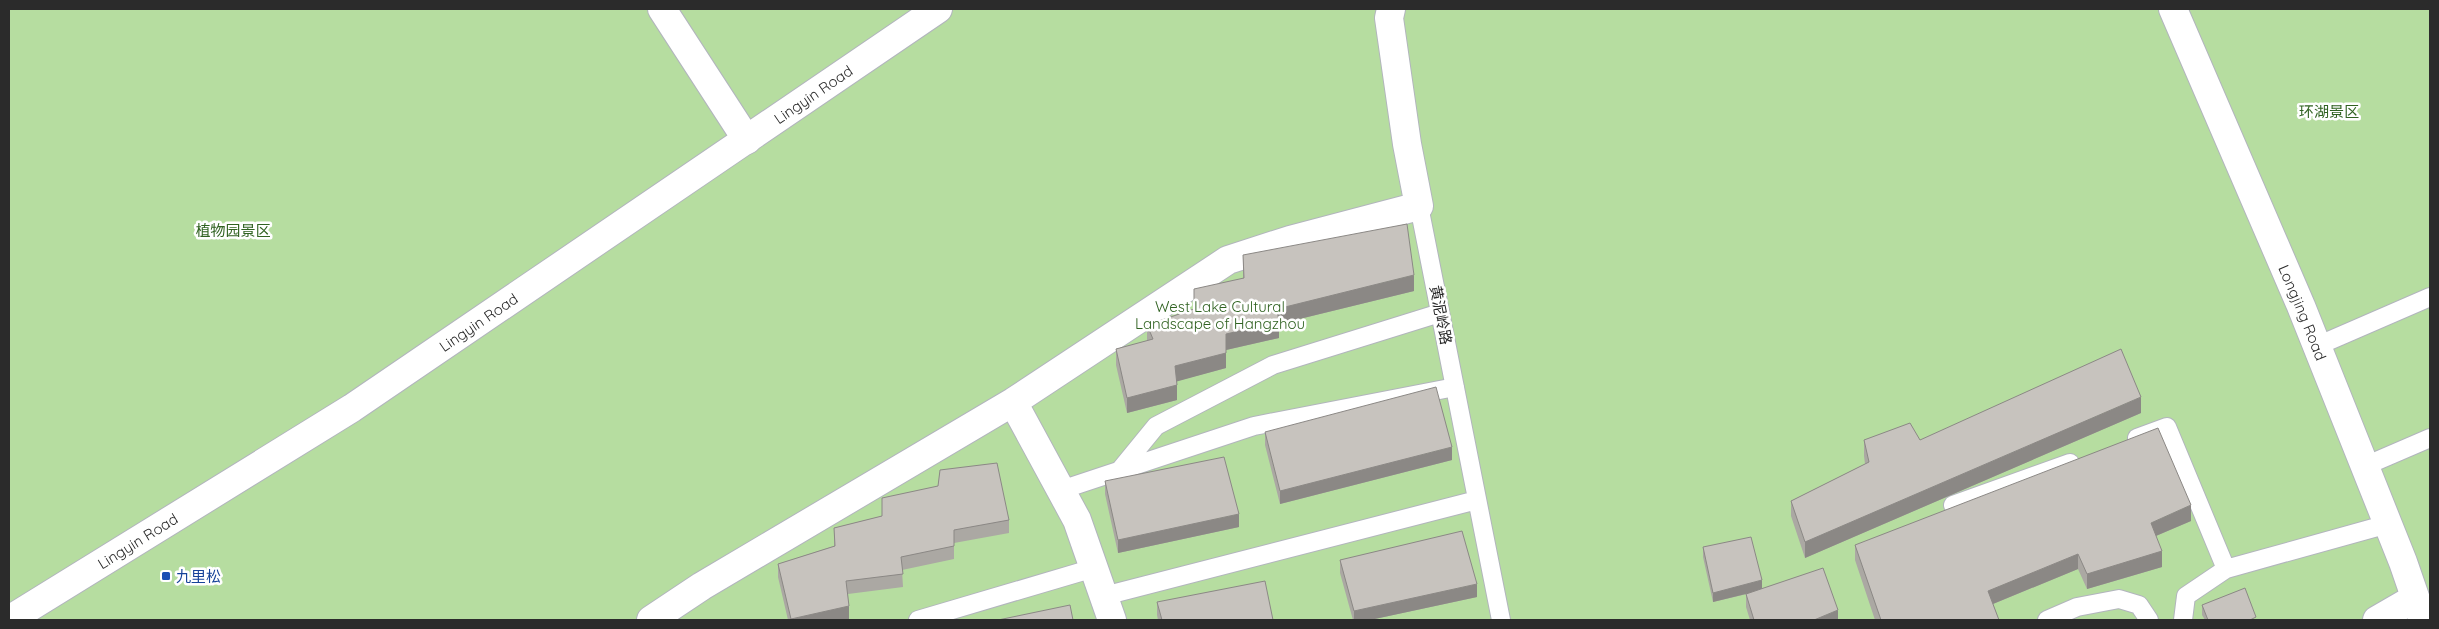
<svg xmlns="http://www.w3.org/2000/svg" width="2439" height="629" viewBox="0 0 2439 629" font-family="Quicksand,'Noto Sans SC',sans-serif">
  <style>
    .green { fill: #b6dda0 }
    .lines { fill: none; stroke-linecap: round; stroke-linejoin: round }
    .lane-casing { stroke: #b2b5bd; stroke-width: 20 }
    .street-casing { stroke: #b2b5bd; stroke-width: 30 }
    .secondary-casing { stroke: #b2b5bd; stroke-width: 30 }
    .lane { stroke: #fff; stroke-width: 18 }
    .street { stroke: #fff; stroke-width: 28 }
    .secondary { stroke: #fff; stroke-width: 28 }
    .wall { fill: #aba8a3 }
    .shaded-wall { fill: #8b8885 }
    .building { fill: #c7c3be; stroke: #8b8885 }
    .transit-dot { fill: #1a4fb4; stroke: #fff; stroke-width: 2 }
    .labels { text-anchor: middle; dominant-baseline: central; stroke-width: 5; stroke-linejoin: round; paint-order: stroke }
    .street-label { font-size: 15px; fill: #2b2b2b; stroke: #fff }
    .park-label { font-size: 15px; fill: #306221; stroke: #fff }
    .transit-label { font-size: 15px; fill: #164399; stroke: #fff; text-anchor: start }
  </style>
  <rect width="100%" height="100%" fill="#ece6df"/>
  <path class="green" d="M 9,9 L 2430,9 L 2430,620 L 9,620 Z"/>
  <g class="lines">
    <g class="lane-casing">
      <path id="lane" d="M 1419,206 L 1501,620
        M 2317,346 L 2430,297
        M 2137,438 L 2167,427 L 2226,569
        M 2365,466 L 2430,438
        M 1120,470 L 1156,426 L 1273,365 L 1440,313
        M 1061,490 L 1254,426 L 1455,387
        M 1953,505 L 2070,463
        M 1104,596 L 1477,500
        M 918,620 L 1094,568
        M 2047,620 L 2077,607 L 2119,599 L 2139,605 L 2149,620
        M 2183,620 L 2186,596 L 2226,569 L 2388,524"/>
    </g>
    <g class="street-casing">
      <path id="street" d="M 662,9 L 747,140
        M 1013,402 L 1077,520 L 1112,620
        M 651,620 L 702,586 L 1013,402 L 1228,260 L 1290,240 L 1419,206 L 1407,144 L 1389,18 L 1391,9
        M 2377,620 L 2415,598"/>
    </g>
    <g class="secondary-casing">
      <g id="secondary">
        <path id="s1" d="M 2173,9 L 2301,306 L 2403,562 L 2423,620"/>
        <path id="s2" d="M 9,620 L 352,408 L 938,9"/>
      </g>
    </g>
    <use href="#lane" class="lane"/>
    <use href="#street" class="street"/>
    <use href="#secondary" class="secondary"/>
  </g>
  <path class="wall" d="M 1243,255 L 1414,291 L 1279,324 L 1279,338 L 1226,350 L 1226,368 L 1177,381 L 1177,400 L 1127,413 L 1116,365 L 1116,349 L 1147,341 L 1147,325 L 1194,309 L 1243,278 Z
    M 2141,413 L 1805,558 L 1791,516 L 1791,501 L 1865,464 L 1864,456 L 1864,440 L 1920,440 Z
    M 1265,432 L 1452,460 L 1280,504 L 1265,445 Z
    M 1105,481 L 1239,527 L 1118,553 L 1105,494 Z
    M 938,486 L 1009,520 L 1009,533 L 954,543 L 954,559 L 902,570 L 903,587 L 848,594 L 849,619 L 845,620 L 788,620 L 778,577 L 778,564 L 834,546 L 834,528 L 882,516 Z
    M 2191,521 L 2156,536 L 2162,567 L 2087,589 L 2078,569 L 1993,604 L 1999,620 L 1875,620 L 1855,560 L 1855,545 Z
    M 1703,547 L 1762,589 L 1838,620 L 1750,620 L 1746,607 L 1746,594 L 1751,593 L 1713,602 L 1703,557 Z
    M 1340,560 L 1477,597 L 1370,620 L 1353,620 L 1340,573 Z
    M 1157,602 L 1273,620 L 1158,620 L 1157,615 Z
    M 2202,605 L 2256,620 L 2205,620 L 2202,615 Z"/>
  <path class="shaded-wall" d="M 1414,275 L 1414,291 L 1279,324 L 1279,338 L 1226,350 L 1226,334 L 1277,309 Z
    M 1226,353 L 1226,368 L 1175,382 L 1175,366 Z
    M 1177,385 L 1177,400 L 1127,413 L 1127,398 Z
    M 2141,397 L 2141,413 L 1805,558 L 1805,542 Z
    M 1452,447 L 1452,460 L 1280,504 L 1280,491 Z
    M 2191,505 L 2191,521 L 2151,538 L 2151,523 Z
    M 1239,514 L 1239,527 L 1118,553 L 1118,540 Z
    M 2162,551 L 2162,567 L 2087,589 L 2087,574 Z
    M 2078,554 L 2078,569 L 1988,606 L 1988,591 Z
    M 1762,580 L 1762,590 L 1713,602 L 1713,593 Z
    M 1477,584 L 1477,597 L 1370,620 L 1354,620 L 1354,611 Z
    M 849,606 L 849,619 L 845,620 L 791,620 L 791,619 Z
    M 1838,610 L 1838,620 L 1814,620 Z"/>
  <path class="building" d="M 1407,224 L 1414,275 L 1277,309 L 1279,322 L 1226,334 L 1226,353 L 1175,366 L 1177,385 L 1127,398 L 1116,349 L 1153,339 L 1147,325 L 1194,309 L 1194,289 L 1244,278 L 1243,255 Z
    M 2121,349 L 2141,397 L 1805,542 L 1791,501 L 1869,462 L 1864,440 L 1910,423 L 1920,440 Z
    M 1436,387 L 1452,447 L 1280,491 L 1265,432 Z
    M 2158,428 L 2191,505 L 2151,523 L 2162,551 L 2087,574 L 2078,554 L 1988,591 L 1999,620 L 1881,620 L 1855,545 Z
    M 1224,457 L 1239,514 L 1118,540 L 1105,481 Z
    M 997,463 L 1009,520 L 954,530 L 954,546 L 901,557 L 903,574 L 846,581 L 849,606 L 791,619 L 778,564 L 835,546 L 834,528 L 882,516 L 882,498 L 938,486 L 940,470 Z
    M 1462,531 L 1477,584 L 1354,611 L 1340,560 Z
    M 1751,537 L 1762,580 L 1713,593 L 1703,547 Z
    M 1823,568 L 1838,610 L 1814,620 L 1754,620 L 1746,594 Z
    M 1265,581 L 1273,620 L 1162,620 L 1157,602 Z
    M 2245,588 L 2256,617 L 2250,620 L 2208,620 L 2202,605 Z
    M 1070,605 L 1073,620 L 998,620 Z"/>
  <rect class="transit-dot" x="161" y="571" width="10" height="10" rx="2.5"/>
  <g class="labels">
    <g class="street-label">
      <text stroke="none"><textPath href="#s2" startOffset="961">Lingyin Road</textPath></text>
      <text stroke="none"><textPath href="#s1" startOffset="330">Longjing Road</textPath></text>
      <text transform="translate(1441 315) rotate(79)">黄泥岭路</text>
      <text stroke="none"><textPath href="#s2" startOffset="556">Lingyin Road</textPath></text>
      <text stroke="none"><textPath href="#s2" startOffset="151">Lingyin Road</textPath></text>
    </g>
    <g class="park-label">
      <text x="2329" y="111">环湖景区</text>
      <text x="233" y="230">植物园景区</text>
      <text x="1220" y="306">West Lake Cultural<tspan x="1220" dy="17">Landscape of Hangzhou</tspan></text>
    </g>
    <g class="transit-label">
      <text x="176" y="576">九里松</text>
    </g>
  </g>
  <rect width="2439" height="629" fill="none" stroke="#2b2b2b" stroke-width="20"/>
</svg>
